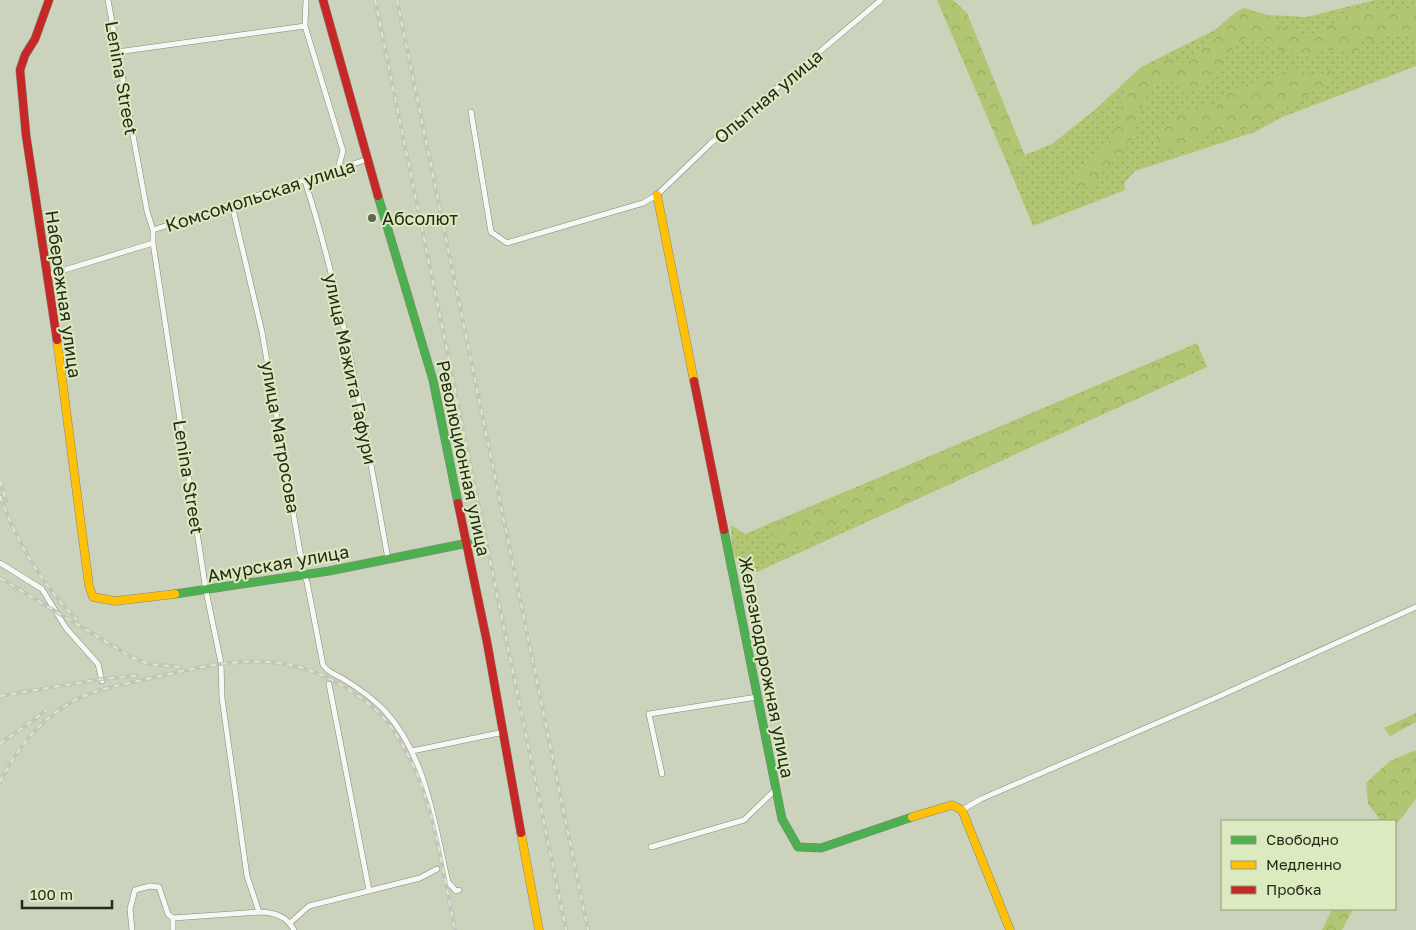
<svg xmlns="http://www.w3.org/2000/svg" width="1416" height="930" viewBox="0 0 1416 930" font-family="'Golos Text',sans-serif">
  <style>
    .grass { fill: url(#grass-dots) }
    .forest { fill: url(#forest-crowns) }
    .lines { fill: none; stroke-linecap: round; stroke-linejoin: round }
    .street-casing { stroke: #838877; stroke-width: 6 }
    .fast-casing { stroke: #838877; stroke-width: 9 }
    .slow-casing { stroke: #838877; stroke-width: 9 }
    .jam-casing { stroke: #838877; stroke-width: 9 }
    .street { stroke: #f7f8f5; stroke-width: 5 }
    .fast { stroke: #4caf50; stroke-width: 8 }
    .slow { stroke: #ffc107; stroke-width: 8 }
    .jam { stroke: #c62828; stroke-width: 8 }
    .rail-casing { stroke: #c2c4be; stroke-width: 4 }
    .rail { stroke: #dceabf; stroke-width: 2; stroke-dasharray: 5.5; stroke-linecap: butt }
    .poi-dot { fill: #5f6552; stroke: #dceabf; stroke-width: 2 }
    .labels { text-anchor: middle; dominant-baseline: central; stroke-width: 4; stroke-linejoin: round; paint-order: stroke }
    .street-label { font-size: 18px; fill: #252a19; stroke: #dceabf }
    .poi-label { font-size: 18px; fill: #252a19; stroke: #dceabf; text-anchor: start }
  </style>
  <defs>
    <pattern id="grass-dots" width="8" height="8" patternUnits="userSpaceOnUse" patternTransform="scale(1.25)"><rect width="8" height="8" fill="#b1c672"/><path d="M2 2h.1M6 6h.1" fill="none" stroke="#98aa62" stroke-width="1.8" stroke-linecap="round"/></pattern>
    <pattern id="forest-crowns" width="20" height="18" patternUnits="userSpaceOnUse" patternTransform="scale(1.25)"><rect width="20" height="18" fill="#b1c672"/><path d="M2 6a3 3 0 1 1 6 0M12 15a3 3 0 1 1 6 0" fill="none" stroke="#98aa62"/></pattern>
  </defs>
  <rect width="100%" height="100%" fill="#ccd3bc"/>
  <path class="grass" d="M 1375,0 L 1416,0 L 1416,66 L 1280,118 L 1255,132 L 1135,171 L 1124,183 L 1125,190 L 1033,226 L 1009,168 L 1027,161 L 1025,155 L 1052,144 L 1096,109 L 1141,67 L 1215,30 L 1236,12 L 1244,8 L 1268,15 L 1306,17 Z
    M 1197,343 L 1207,367 L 744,578 L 732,549 L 731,525 L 745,534 Z"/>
  <path class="forest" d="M 937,0 L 953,0 L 967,13 L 1027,161 L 1009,168 Z
    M 1399,9 L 1416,12 L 1416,36 L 1390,33 L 1370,42 L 1364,36 L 1358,39 L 1361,47 L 1358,54 L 1340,48 L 1305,55 L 1273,49 L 1255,38 L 1245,39 L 1235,46 L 1198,91 L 1182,92 L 1172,81 C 1134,84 1144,125 1127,147 C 1116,161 1099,173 1090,187 L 1081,189 L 1074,182 L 1074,172 C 1086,164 1104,152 1111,138 C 1127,109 1115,79 1153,65 C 1169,59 1168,58 1185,63 C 1207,51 1219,24 1240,11 L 1252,12 L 1306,38 L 1326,31 L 1327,27 L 1354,11 Z
    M 1293,69 L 1319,75 L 1331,70 L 1332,80 L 1249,129 L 1211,131 C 1202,141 1184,157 1169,151 C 1165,150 1162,146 1159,144 C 1157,118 1186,109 1207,103 L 1216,110 L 1221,108 L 1215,101 L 1235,89 Z
    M 1185,351 L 1199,367 L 868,520 L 850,522 L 784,552 L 775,546 L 769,538 L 773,525 Z
    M 1416,713 L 1416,722 L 1390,736 L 1384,728 Z
    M 1416,750 L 1416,799 L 1395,826 L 1395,821 L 1362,821 L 1380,819 L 1368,804 L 1366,783 L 1390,761 Z
    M 1332,909 L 1353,909 L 1342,930 L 1322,930 Z"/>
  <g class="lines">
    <g class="street-casing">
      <path id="street" d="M 108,0 L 147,211 L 153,230 L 153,243 L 206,591 L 221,663 L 222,698 L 247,876 L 259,912 C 274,912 287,916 294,930
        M 306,0 L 305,26 L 343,151 L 338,169
        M 117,52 L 305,26
        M 471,112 L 491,232 L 507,243 L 643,203 L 657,195 L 710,144 L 881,0
        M 305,181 C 344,303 365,432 388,559
        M 232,205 L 262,332 L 304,575 L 307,582 L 323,665 C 328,673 337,675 345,680 C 358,688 373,699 384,710 C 427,756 434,824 448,882 L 456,891 L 459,890
        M 153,230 L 368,159
        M 48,275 L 153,243
        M 0,563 L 42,589 L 66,628 L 98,664 L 102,681
        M 329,684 L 369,890
        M 412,751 L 504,732
        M 662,774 L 649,714 L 757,697
        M 962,810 L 981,799 L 1213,699 L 1416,607
        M 651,847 L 744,820 L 776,789
        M 290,923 L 309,906 L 420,878 L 437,869
        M 132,930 L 130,909 L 135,890 L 150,886 L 159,887 L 168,914 L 173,918
        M 173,930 L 173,918 L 259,912"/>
    </g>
    <g class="fast-casing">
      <path id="fast" d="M 378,196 L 433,380 L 458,503
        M 724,530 L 782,819 L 798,847 L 821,848 L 912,817
        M 175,594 L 329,571 L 468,543"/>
    </g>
    <g class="slow-casing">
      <path id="slow" d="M 657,195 L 694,381
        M 57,340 L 89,586 L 93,597 L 115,601 L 175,594
        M 912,817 L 952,805 L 962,810 L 1010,930
        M 521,833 L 539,930"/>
    </g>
    <g class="jam-casing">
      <path id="jam" d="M 49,0 L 35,39 L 25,55 L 20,70 L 26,135 L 57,340
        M 323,0 L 378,196
        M 694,381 L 724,530
        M 458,503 L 487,642 L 521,833"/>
    </g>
    <use href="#street" class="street"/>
    <use href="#fast" class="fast"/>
    <use href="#slow" class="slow"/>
    <use href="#jam" class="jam"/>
    <g class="rail-casing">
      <path id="rail" d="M 375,0 L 566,930
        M 397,0 L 588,930
        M 0,481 L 6,501
        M 0,496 C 17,543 42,584 77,620
        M 0,578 L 133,658 L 149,664 L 180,667
        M 0,696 L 102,679 L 137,676
        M 0,744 L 47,710
        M 0,782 C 16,751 35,725 65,706 C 90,689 123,685 151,678 C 219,663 277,647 341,685 C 358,695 376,708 388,723 C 433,782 440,860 455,930"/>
    </g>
    <use href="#rail" class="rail"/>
  </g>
  <circle class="poi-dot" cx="372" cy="218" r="5"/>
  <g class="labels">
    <g class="street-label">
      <text transform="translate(122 78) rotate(80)">Lenina Street</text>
      <text transform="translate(768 96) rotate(-40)">Опытная улица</text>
      <text transform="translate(260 195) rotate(-18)">Комсомольская улица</text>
      <text transform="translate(64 294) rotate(82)">Набережная улица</text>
      <text transform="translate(351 369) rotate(78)">улица Мажита Гафури</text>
      <text transform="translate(281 437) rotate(80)">улица Матросова</text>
      <text transform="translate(464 458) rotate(78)">Революционная улица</text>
      <text transform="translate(189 477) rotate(81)">Lenina Street</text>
      <text transform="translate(278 563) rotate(-10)">Амурская улица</text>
      <text transform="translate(767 667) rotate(79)">Железнодорожная улица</text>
    </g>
    <g class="poi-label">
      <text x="382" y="218">Абсолют</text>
    </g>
  </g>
  <rect x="1221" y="820" width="175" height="90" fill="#dceabf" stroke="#939d7d"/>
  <rect x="1231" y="836" width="25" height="8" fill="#4caf50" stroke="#939d7d"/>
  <text x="1266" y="845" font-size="15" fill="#252a19">Свободно</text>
  <rect x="1231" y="861" width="25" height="8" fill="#ffc107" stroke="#939d7d"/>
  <text x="1266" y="870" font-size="15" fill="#252a19">Медленно</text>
  <rect x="1231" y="886" width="25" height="8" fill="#c62828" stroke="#939d7d"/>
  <text x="1266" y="895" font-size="15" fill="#252a19">Пробка</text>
  <path d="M22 900v8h90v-8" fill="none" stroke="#252a19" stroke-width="2.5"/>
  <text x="30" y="900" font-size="15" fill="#252a19" stroke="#dceabf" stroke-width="4" paint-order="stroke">100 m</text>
</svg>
